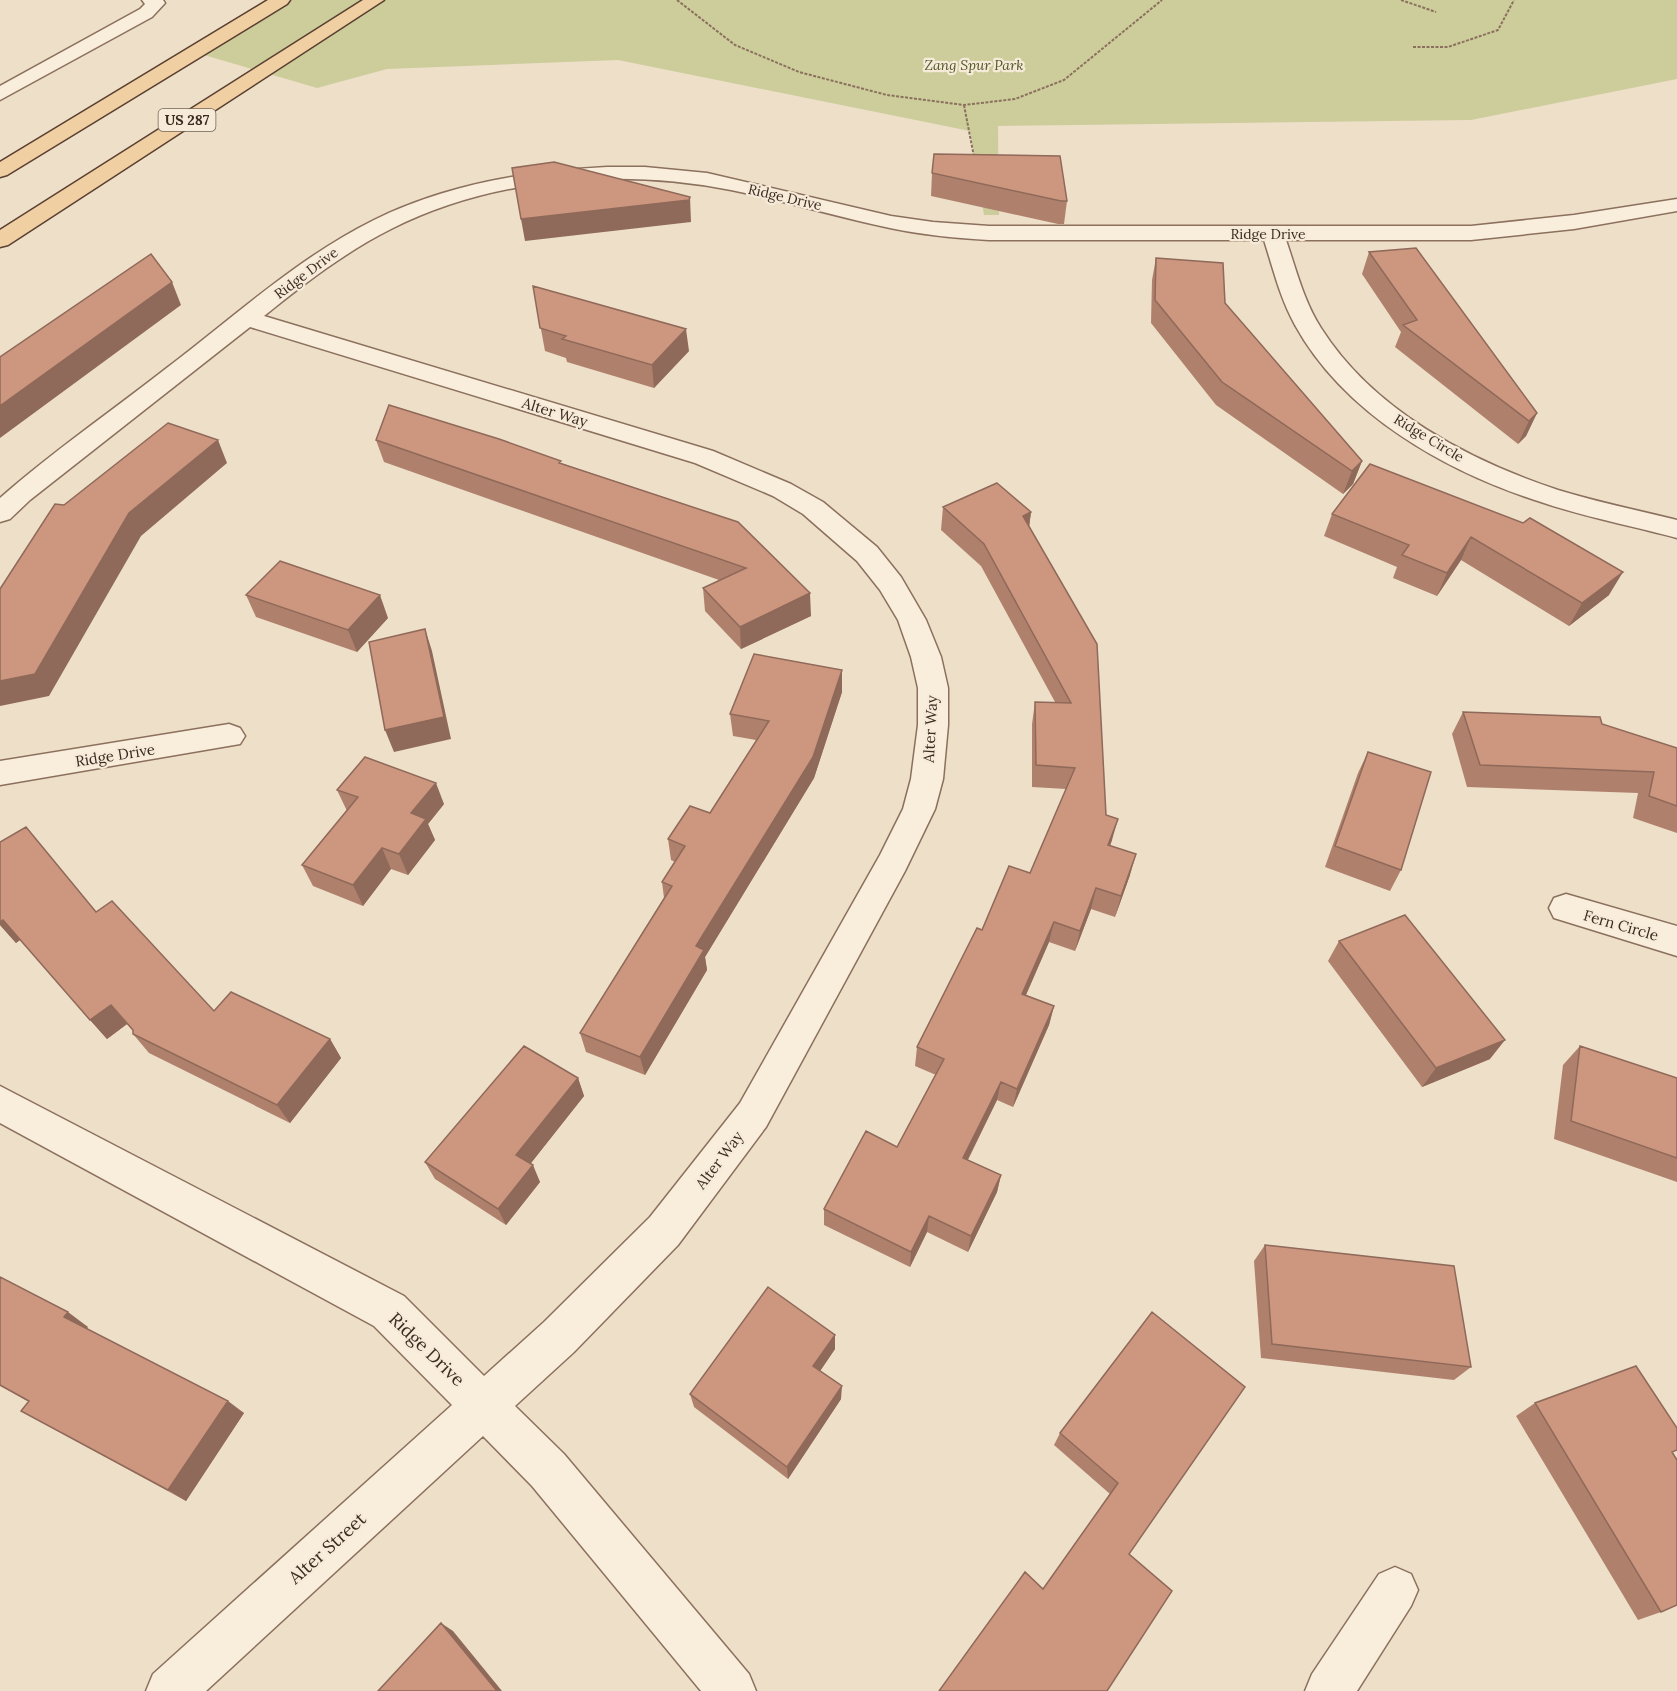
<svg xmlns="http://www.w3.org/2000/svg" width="1677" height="1691" viewBox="0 0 1677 1691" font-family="Lora,serif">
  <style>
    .green { fill: #cdcd9c }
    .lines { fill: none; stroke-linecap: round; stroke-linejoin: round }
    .minor-casing { stroke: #8b705d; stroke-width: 3 }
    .major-casing { stroke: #593f31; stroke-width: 3 }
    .path { stroke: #8b705d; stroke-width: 2; stroke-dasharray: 3 1.5; stroke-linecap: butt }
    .minor { fill: #f9eddc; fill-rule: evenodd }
    .major { fill: #f0cfa2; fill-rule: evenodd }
    .wall { fill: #af816d }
    .shaded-wall { fill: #8f6959 }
    .building { fill: #cc967f; stroke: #8f6959; stroke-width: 1.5 }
    .labels { text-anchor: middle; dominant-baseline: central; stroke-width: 4.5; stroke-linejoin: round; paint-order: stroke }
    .far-park-label { font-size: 14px; font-style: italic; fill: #515828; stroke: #f6ead9 }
    .shield { fill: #f6ead9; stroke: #736458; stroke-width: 1.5 }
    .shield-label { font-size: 14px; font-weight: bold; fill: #3b2b21 }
    .far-street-label { font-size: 14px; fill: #3b2b21; stroke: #f6ead9 }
    .street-label { font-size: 15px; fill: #3b2b21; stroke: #f6ead9 }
    .near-street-label { font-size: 18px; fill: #3b2b21; stroke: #f6ead9 }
  </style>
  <rect width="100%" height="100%" fill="#eedfc9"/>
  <path class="green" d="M 265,0 L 1677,0 L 1677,79 L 1471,120 L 998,126 L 999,215 L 984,215 L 970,131 L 618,60 L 387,69 L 317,88 L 187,50 Z"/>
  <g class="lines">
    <g class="minor-casing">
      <path id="minor" d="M 142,0 L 163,0 L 165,3 L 152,17 L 0,100 L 0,86 L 140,9 L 145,4 Z
        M 607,167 L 645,167 L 707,173 L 891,216 L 933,222 L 989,226 L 1471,226 L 1574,215 L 1677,199 L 1677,211 L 1574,229 L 1471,240 L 1286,240 C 1296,269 1304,302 1321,328 C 1373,410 1468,460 1558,490 C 1597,502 1637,510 1677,520 L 1677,538 C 1632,526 1585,517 1541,502 C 1446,472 1344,414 1295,325 C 1280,298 1273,268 1264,240 L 989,240 C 956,238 923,235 890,228 C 837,217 785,201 731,190 C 619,168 494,177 391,229 C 345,252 304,284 264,316 L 713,451 L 791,484 L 823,502 L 877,547 L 901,577 L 926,620 L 941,657 L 948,688 L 948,725 L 943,779 L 935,809 L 905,871 L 766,1127 L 678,1245 L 574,1352 L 515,1406 L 564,1454 L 749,1674 L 756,1691 L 701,1691 L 532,1486 L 483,1436 L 206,1691 L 146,1691 L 153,1674 L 452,1405 L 374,1326 L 0,1123 L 0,1086 L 404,1296 L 484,1376 L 544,1322 L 650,1217 L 740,1103 L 880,855 L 903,809 L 911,779 L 918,725 L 918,688 L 911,657 L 898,620 L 880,590 L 857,561 L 803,514 L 773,496 L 695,463 L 250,327 L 30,500 L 10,519 L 0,522 L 0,498 C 53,451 112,411 168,367 C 235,316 299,257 374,220 C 447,184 527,171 607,167 Z
        M 229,724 L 240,728 L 245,736 L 240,744 L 0,785 L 0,761 Z
        M 1566,894 L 1677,926 L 1677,956 L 1554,918 L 1549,908 L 1554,898 Z
        M 1395,1567 L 1411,1574 L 1418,1590 L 1411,1606 L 1357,1691 L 1305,1691 L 1312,1674 L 1379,1574 Z"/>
    </g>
    <g class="major-casing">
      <path id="major" d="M 268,0 L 290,0 L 287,4 L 7,175 L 0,177 L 0,162 Z
        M 363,0 L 384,0 L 8,245 L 0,247 L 0,230 Z"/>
    </g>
    <path class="path" d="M 677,0 L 735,45 L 799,72 L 887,95 L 964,105 L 1015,99 L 1064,80 L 1162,0
      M 1401,0 L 1436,12
      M 1413,47 L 1448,47 L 1498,30 L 1514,0
      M 964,105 L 974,157"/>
    <use href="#minor" class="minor"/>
    <use href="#major" class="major"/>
  </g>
  <path class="wall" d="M 932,173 L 1067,201 L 1064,224 L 1058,224 L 931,196 Z
    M 1369,252 L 1537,413 L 1526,436 L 1518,444 L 1395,347 L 1401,332 L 1362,274 Z
    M 1156,258 L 1225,303 L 1362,461 L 1353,484 L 1343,494 L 1216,405 L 1151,323 L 1152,280 Z
    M 533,286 L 689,351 L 654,388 L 567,362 L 566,358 L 545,351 Z
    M 376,440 L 561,463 L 738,522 L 811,616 L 741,649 L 705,611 L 703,588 L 719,580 L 384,462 Z
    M 1370,464 L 1609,595 L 1569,626 L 1461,560 L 1437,596 L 1393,578 L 1397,567 L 1324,536 L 1332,514 Z
    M 943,507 L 1031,512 L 1029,527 L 1106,815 L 1112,840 L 1110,846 L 1130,875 L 1115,917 L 1091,909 L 1075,951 L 1049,942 L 1026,995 L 1054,1006 L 1049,1025 L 1013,1107 L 997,1100 L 968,1160 L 1001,1175 L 997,1192 L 968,1252 L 927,1232 L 910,1267 L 824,1225 L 824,1209 L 897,1147 L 936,1075 L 915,1066 L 917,1047 L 982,930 L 1030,873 L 1066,789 L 1032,787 L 1032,724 L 1035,702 L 1055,702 L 981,566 L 941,530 Z
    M 246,595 L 388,618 L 357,652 L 256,617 Z
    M 842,692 L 814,778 L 705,957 L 707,970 L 645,1075 L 586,1052 L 580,1033 L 664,898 L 662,882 L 675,862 L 671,860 L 668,839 L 710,813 L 756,740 L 733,736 L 730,714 Z
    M 1463,712 L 1602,724 L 1677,748 L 1677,833 L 1633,818 L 1638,793 L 1467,787 L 1452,734 Z
    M 1368,752 L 1401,870 L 1390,891 L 1325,867 L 1358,773 Z
    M 337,790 L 444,804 L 428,824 L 435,840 L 408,875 L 391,869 L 363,906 L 313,886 L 302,865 L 347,811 Z
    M 0,842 L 96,912 L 214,1011 L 330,1039 L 341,1058 L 290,1123 L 149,1053 L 133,1034 L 133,1031 L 127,1024 L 107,1039 L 20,940 L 16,943 L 0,925 Z
    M 1339,941 L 1490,1059 L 1422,1087 L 1328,961 Z
    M 1580,1046 L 1677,1078 L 1677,1182 L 1554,1139 L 1563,1065 Z
    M 578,1078 L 584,1096 L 530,1164 L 540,1182 L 506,1225 L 435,1179 L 425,1162 Z
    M 1265,1245 L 1471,1367 L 1454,1380 L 1261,1358 L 1254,1261 Z
    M 0,1277 L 88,1327 L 86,1328 L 244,1413 L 186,1501 L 21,1411 L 29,1402 L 0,1386 Z
    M 1152,1312 L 1129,1554 L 1043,1589 L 1110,1494 L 1054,1445 L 1060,1433 Z
    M 835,1335 L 835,1349 L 820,1371 L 841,1399 L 788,1479 L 694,1407 L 690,1394 Z
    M 1535,1403 L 1672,1453 L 1661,1612 L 1638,1620 L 1516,1416 Z"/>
  <path class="shaded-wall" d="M 690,197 L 691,222 L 525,241 L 521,219 Z
    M 172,282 L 181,305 L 0,438 L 0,406 Z
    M 686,329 L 689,351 L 654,388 L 652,365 Z
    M 1537,413 L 1526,436 L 1518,444 L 1529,421 Z
    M 218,440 L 227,463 L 141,536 L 49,696 L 0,706 L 0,681 L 129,513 Z
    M 1362,461 L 1353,484 L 1343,494 L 1352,471 Z
    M 1031,512 L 1028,535 L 1023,516 Z
    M 1471,537 L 1461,560 L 1437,596 L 1447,573 Z
    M 1623,572 L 1609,595 L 1569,626 L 1582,603 Z
    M 810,593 L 811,616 L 741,649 L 740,627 Z
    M 380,595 L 388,618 L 357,652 L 348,630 Z
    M 425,629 L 432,651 L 451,739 L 394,752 L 385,730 Z
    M 842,670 L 842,692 L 814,778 L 705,957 L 707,970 L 645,1075 L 640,1057 L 696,946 Z
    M 436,783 L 444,804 L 428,824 L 435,840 L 408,875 L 399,854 L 411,813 Z
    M 1118,819 L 1112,840 L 1102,866 L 1108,845 Z
    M 382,848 L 391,869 L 363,906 L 353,885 Z
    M 1136,854 L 1130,875 L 1115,917 L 1121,896 Z
    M 1096,888 L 1091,909 L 1075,951 L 1080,931 Z
    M 3,920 L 20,940 L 16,943 L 0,925 L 0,922 Z
    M 1054,922 L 1049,942 L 1018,1013 L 1022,994 Z
    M 111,1005 L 127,1024 L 107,1039 L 90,1020 Z
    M 1054,1006 L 1049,1025 L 1013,1107 L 1017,1089 Z
    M 330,1039 L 341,1058 L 290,1123 L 277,1105 Z
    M 1505,1040 L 1490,1059 L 1422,1087 L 1436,1068 Z
    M 578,1078 L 584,1096 L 524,1172 L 516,1155 Z
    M 1001,1082 L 997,1100 L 960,1175 L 963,1158 Z
    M 533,1165 L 540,1182 L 506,1225 L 498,1209 Z
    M 1001,1175 L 997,1192 L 968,1252 L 971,1236 Z
    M 929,1216 L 927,1232 L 910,1267 L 911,1252 Z
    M 68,1312 L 88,1327 L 84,1331 L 64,1317 Z
    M 835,1335 L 835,1349 L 814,1380 L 813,1366 Z
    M 842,1386 L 841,1399 L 788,1479 L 787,1467 Z
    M 228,1401 L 244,1413 L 186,1501 L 168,1490 Z
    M 441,1623 L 453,1631 L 502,1691 L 497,1691 Z"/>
  <path class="building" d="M 934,154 L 1060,156 L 1067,201 L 1061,201 L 932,173 Z
    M 554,162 L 690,197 L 689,200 L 521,219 L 512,168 Z
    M 1416,248 L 1537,413 L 1529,421 L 1403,325 L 1417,320 L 1369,252 Z
    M 151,254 L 172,282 L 0,406 L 0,357 Z
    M 1156,258 L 1223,263 L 1225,303 L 1362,461 L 1352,471 L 1222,382 L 1155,300 Z
    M 533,286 L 686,329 L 652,365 L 562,339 L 566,336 L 540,328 Z
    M 389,405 L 499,439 L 561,461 L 559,463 L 738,522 L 810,593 L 740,627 L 703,588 L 746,568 L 376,440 Z
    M 168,423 L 218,440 L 129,513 L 35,674 L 0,681 L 0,589 L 55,504 L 64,505 Z
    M 1370,464 L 1523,523 L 1530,518 L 1623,572 L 1582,603 L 1471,537 L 1447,573 L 1402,555 L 1409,545 L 1332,514 Z
    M 997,483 L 1031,512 L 1023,516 L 1097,644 L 1106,815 L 1118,819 L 1108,845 L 1136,854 L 1121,896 L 1096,888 L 1080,931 L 1054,922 L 1022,994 L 1054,1006 L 1017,1089 L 1001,1082 L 963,1158 L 1001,1175 L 971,1236 L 929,1216 L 911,1252 L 824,1209 L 866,1131 L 897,1147 L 944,1059 L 917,1047 L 977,928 L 982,930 L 1009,866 L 1030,873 L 1075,768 L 1036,765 L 1035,702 L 1071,703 L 984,544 L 943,507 Z
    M 280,561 L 380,595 L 348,630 L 246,595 Z
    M 425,629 L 444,717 L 385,730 L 369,642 Z
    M 754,654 L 842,670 L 813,757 L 696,946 L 704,950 L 640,1057 L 580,1033 L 672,886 L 662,882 L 685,846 L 668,839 L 690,806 L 710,813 L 769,721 L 730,714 Z
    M 1463,712 L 1600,717 L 1602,724 L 1677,748 L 1677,806 L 1649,796 L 1654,772 L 1480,765 Z
    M 1368,752 L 1431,772 L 1401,870 L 1335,846 Z
    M 365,757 L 436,783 L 411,813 L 426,819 L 399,854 L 382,848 L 353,885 L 302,865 L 358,797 L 337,790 Z
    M 26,827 L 96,912 L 112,901 L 214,1011 L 231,992 L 330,1039 L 277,1105 L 133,1034 L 133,1030 L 111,1005 L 90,1020 L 3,920 L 0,922 L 0,842 Z
    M 1405,915 L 1505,1040 L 1436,1068 L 1339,941 Z
    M 524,1046 L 578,1078 L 516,1155 L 533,1165 L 498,1209 L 425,1162 Z
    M 1580,1046 L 1677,1078 L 1677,1158 L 1571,1121 Z
    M 1265,1245 L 1454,1266 L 1471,1367 L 1272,1344 Z
    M 0,1277 L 68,1312 L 64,1317 L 228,1401 L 168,1490 L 21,1411 L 29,1401 L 0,1385 Z
    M 768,1287 L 835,1335 L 813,1366 L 842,1386 L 787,1467 L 690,1394 Z
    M 1152,1312 L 1245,1387 L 1129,1554 L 1172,1591 L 1107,1691 L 939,1691 L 1025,1572 L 1043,1589 L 1118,1483 L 1060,1433 Z
    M 1636,1366 L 1677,1428 L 1677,1450 L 1672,1452 L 1677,1460 L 1677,1605 L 1661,1612 L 1535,1403 Z
    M 441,1623 L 497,1691 L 378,1691 Z"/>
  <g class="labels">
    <g class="far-park-label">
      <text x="974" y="65">Zang Spur Park</text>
    </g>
    <rect class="shield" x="158.5" y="109" width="57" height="22" rx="4.5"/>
    <g class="shield-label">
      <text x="187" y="120">US 287</text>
    </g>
    <g class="far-street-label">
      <text transform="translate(785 197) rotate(13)">Ridge Drive</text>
      <text x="1268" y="234">Ridge Drive</text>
      <text transform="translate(306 273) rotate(-37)">Ridge Drive</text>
      <text transform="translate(1429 438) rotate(31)">Ridge Circle</text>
    </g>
    <g class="street-label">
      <text transform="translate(555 412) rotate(17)">Alter Way</text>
      <text transform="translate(930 729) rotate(-87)">Alter Way</text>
      <text transform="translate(115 755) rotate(-9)">Ridge Drive</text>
      <text transform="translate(1621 925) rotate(16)">Fern Circle</text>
      <text transform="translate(719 1160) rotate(-53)">Alter Way</text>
    </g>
    <g class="near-street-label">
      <text transform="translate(427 1349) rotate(44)">Ridge Drive</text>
      <text transform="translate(327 1548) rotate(-42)">Alter Street</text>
    </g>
  </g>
</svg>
